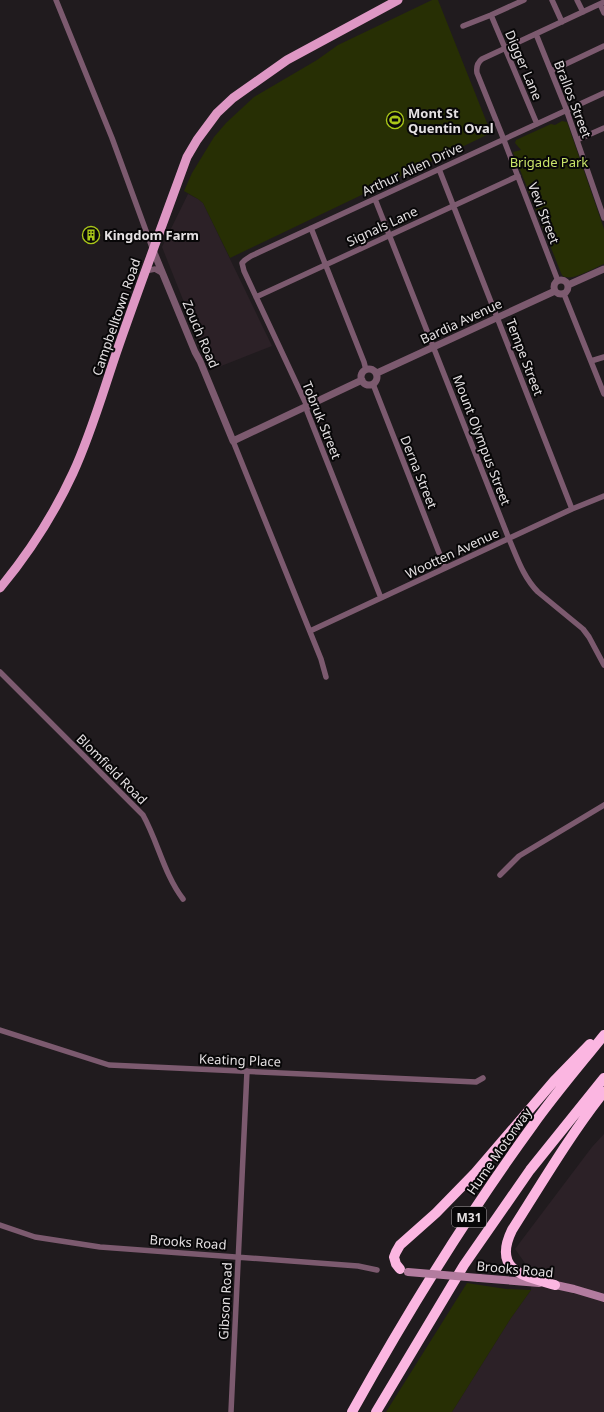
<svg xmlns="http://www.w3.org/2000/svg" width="604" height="1412" viewBox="0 0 604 1412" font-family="'Noto Sans',sans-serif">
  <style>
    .built { fill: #2c2127 }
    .green { fill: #272f04 }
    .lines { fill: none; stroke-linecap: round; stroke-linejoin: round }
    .minor { stroke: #7c5a6f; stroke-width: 5.5 }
    .tertiary { stroke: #7c5a6f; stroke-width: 7 }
    .secondary { stroke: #b37c9f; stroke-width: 8 }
    .primary { stroke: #de97c4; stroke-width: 9 }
    .motorway { stroke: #fbb6e1; stroke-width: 10 }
    .secondary-bridge { stroke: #b37c9f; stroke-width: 8 }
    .labels { text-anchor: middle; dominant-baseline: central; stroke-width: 4; stroke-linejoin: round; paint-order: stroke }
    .shield { fill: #080708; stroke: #a3a0a1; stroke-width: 1 }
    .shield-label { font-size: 12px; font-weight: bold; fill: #e5e1e3 }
    .street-label { font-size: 13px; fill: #e5e1e3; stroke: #080708 }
    .poi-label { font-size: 13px; font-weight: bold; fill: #e5e1e3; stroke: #080708; text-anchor: start }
    .park-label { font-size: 13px; fill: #c9e469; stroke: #080708 }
  </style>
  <rect width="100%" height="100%" fill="#201b1e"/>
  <path class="built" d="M 188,194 L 198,199 L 203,203 L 272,346 L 211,370 L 162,247 Z
    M 604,1134 L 604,1412 L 452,1412 L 511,1318 L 531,1290 L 532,1273 L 515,1249 L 592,1147 Z"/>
  <path class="green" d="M 432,0 L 438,0 L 491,133 L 230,258 L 203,203 L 198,199 L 184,191 L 192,173 L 214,137 L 226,123 L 254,97 L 317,60 L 338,45 Z
    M 562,121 L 567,122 L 604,229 L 604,264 C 596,267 574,280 566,277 C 563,277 562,275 561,273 L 513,152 L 521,150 L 515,143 L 516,140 L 551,124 L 555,125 Z
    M 467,1283 L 506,1289 L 531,1290 L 511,1318 L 452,1412 L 386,1412 Z"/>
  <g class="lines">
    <path class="minor" d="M 56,0 L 112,138 L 153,250
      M 552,0 L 562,22
      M 577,0 L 583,12
      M 600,4 L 604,13
      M 491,15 L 537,124
      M 463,26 L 491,15 L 524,0
      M 536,34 L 565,106 L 604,218
      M 551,71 L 604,46
      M 577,140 L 604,128
      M 439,169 L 572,509
      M 375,199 L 509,539 C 517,557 523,577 538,592 L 583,629 L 589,637 L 604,665
      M 311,228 L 364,362 L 366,370
      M 145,271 L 155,269 L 162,273
      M 558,281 L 502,135 L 477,73 C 476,67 477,63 482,59 L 604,2
      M 564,294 L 604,394
      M 256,297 L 518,176
      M 591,361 L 604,357
      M 373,384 L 445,568
      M 233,441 L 321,659 L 326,677
      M 381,598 L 307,411 L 307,406 L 244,271 L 242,263 L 245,260 L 251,256 L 604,93
      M 310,631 L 572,509 L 604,496
      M 0,672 L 143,815 C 158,842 164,874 183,899
      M 500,875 L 519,856 L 604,805
      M 0,1030 L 109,1065 L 476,1082 L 483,1078
      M 0,1225 L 35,1237 L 100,1247 L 358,1266 L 377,1270
      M 231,1412 L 247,1071"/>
    <path class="tertiary" d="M 153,250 L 195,352 L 200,361 L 233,441 L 362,380
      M554 287a7 7 0 1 1 14 0a7 7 0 1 1-14 0Z
      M 568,285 L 604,269
      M361 377a8 8 0 1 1 16 0a8 8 0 1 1-16 0Z
      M 377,373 L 555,291"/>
    <path class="secondary" d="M 479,1278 L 539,1283
      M 551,1284 L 574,1289 L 604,1298"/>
    <path class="primary" d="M 0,588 C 29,553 54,514 73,473 C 92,432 104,388 119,345 C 141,282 164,220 187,157 L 197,140 L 217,113 L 233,98 L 287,60 L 398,0"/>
    <path class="motorway" d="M 400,1269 L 396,1264 L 394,1257 L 396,1252 L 400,1245 L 436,1213 L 475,1173 L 554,1081 L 590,1044
      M 555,1285 C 524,1276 492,1271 512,1230 C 542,1183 570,1135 604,1092
      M 352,1412 C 407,1313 466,1217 533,1125 C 555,1094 580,1065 604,1035
      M 376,1412 L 464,1265 L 530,1170 L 604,1078"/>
    <path class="secondary-bridge" d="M 408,1272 L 479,1278"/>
  </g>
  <defs>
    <g id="stadium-ring" transform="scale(0.9)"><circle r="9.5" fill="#080708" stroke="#aac719" stroke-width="1.5"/><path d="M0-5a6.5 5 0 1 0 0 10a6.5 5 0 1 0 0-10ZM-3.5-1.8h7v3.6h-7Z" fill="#aac719"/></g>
    <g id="building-ring" transform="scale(0.9)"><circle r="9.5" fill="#080708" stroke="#aac719" stroke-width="1.5"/><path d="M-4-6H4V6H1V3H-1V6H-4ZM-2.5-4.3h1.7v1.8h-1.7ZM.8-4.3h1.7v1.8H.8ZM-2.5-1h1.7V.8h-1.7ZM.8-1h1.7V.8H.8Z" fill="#aac719"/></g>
  </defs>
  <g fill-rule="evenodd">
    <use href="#stadium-ring" x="395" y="120"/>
    <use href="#building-ring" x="91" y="235"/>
  </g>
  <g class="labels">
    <rect class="shield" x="452" y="1207" width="34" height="20" rx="3"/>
    <g class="shield-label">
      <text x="469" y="1217">M31</text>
    </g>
    <g class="street-label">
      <text transform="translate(524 65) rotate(67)">Digger Lane</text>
      <text transform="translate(573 99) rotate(69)">Brallos Street</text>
      <text transform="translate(412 169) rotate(-25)">Arthur Allen Drive</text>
      <text transform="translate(544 213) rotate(69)">Vevi Street</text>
      <text transform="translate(382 226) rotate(-25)">Signals Lane</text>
      <text transform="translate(116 317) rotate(-71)">Campbelltown Road</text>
      <text transform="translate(461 321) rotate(-25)">Bardia Avenue</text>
      <text transform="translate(201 334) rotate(67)">Zouch Road</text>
      <text transform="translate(525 357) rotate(69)">Tempe Street</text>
      <text transform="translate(322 420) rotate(68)">Tobruk Street</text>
      <text transform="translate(482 440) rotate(69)">Mount Olympus Street</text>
      <text transform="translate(419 472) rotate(68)">Derna Street</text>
      <text transform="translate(452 553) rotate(-25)">Wootten Avenue</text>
      <text transform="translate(112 769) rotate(45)">Blomfield Road</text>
      <text transform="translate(240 1060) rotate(2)">Keating Place</text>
      <text transform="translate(499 1151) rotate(-55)">Hume Motorway</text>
      <text transform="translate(188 1242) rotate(4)">Brooks Road</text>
      <text transform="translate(515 1269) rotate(5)">Brooks Road</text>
      <text transform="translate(225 1301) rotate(-87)">Gibson Road</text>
    </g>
    <g class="poi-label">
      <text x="408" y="113">Mont St<tspan x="408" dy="15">Quentin Oval</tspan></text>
      <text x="104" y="235">Kingdom Farm</text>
    </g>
    <g class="park-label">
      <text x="549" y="162">Brigade Park</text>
    </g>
  </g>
</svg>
